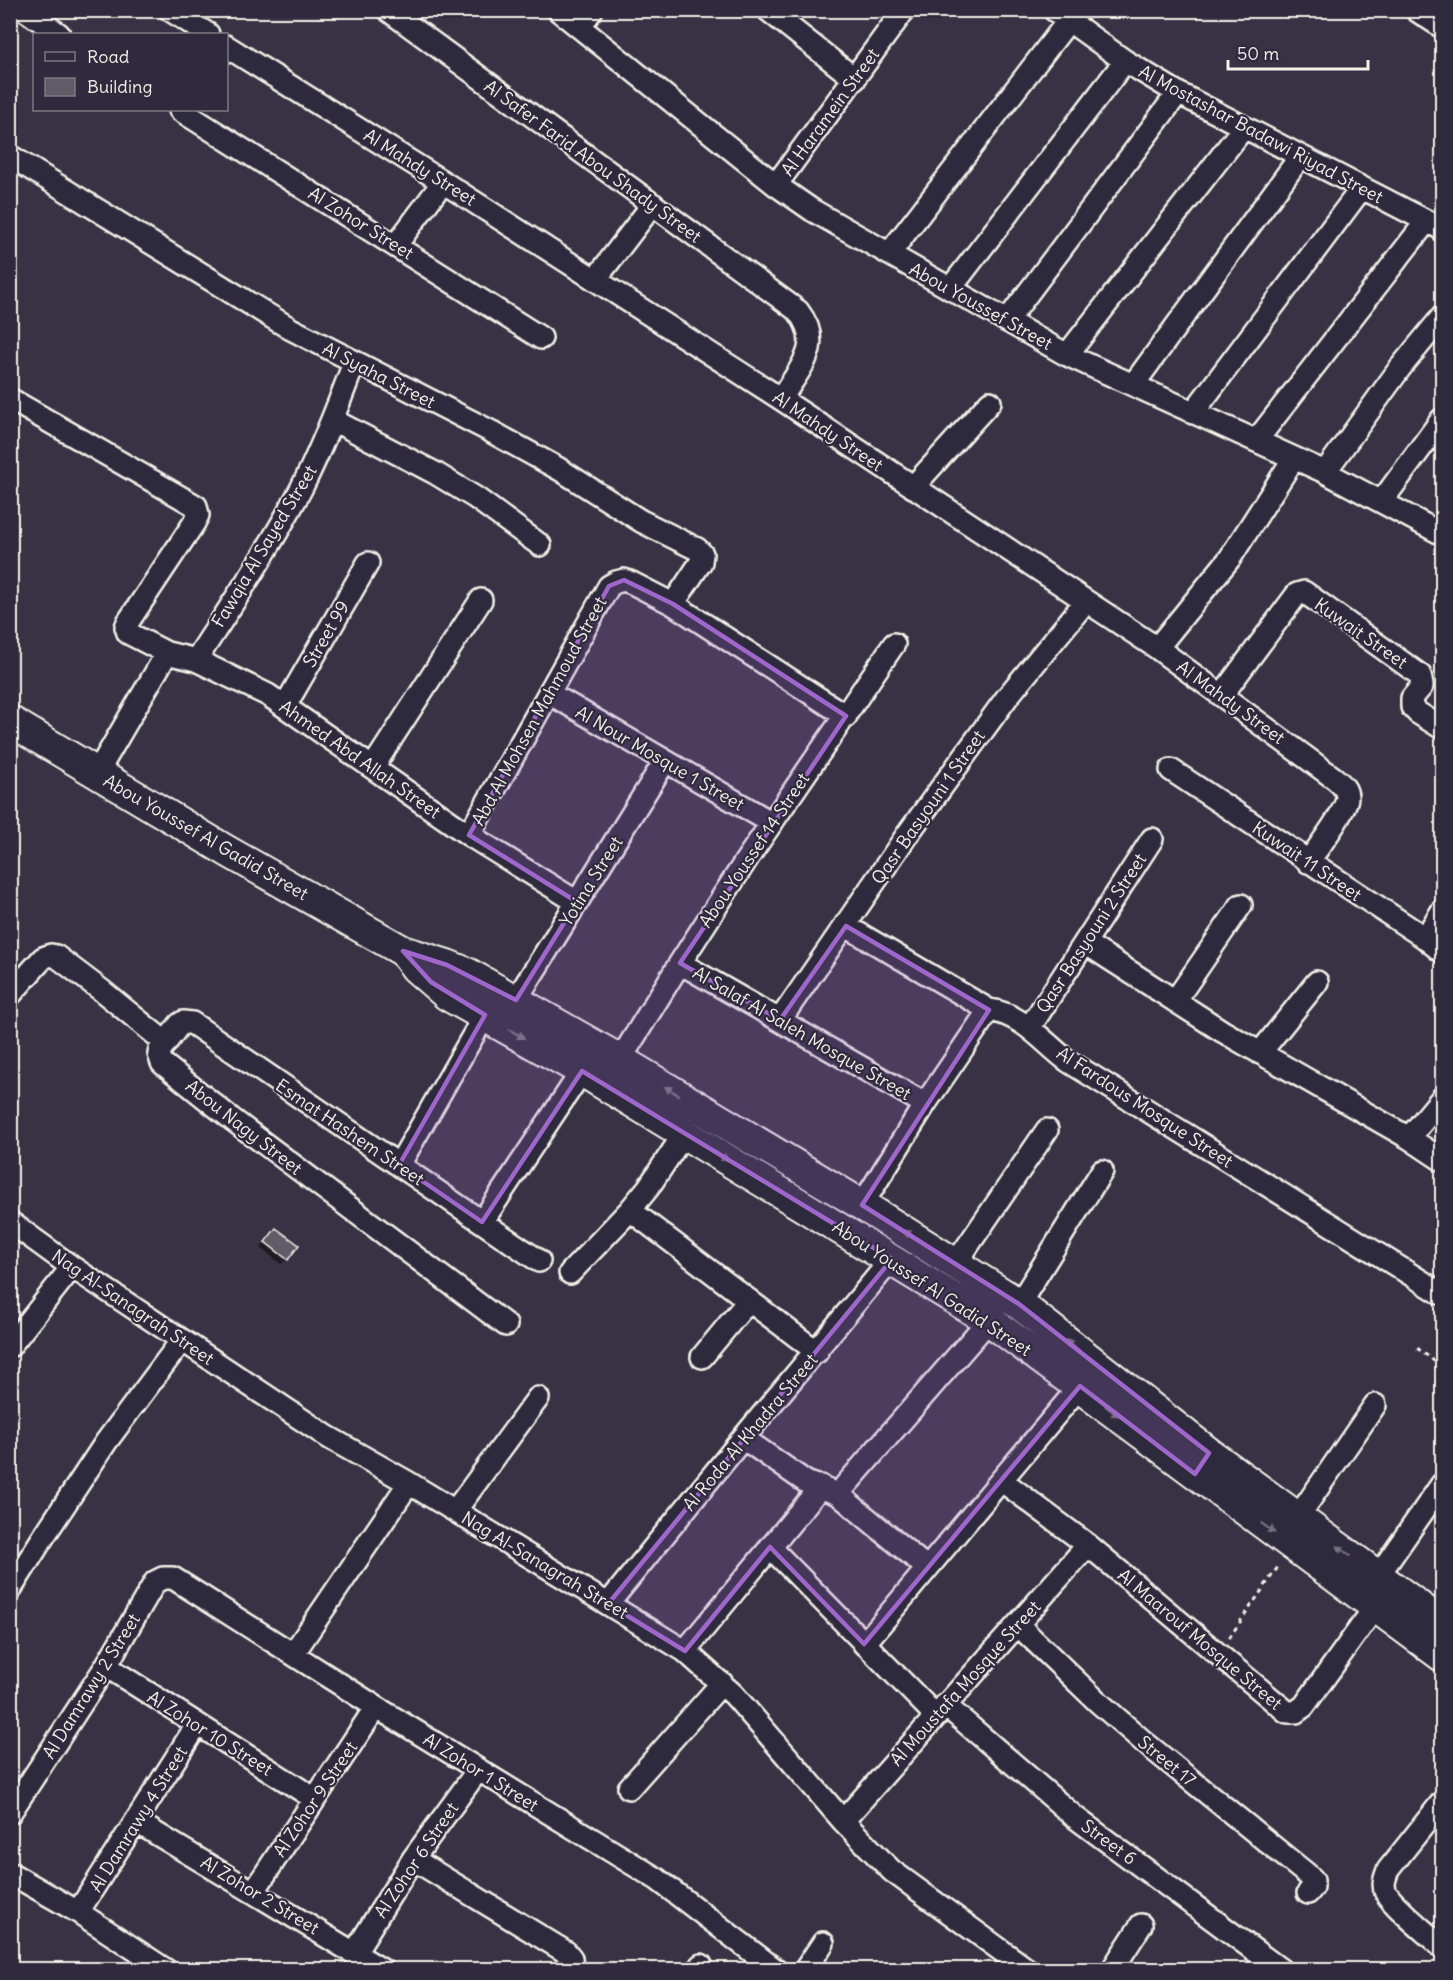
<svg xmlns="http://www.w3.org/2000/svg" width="1453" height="1980" viewBox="0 0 1453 1980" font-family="Delius,sans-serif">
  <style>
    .shadow { fill: #0007 }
    .building { fill: #5f5c67; stroke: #f4f1e8; stroke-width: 1.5 }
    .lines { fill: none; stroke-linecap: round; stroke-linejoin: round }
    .street-casing { stroke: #f4f1e8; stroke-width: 26 }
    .secondary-casing { stroke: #f4f1e8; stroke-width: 34 }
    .path { stroke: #f4f1e8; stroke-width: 3; stroke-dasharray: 4.5 4.5; stroke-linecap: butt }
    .street { stroke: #2f2a3d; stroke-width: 21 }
    .secondary { stroke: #2f2a3d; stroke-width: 30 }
    .oneway { fill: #747079 }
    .marked { fill: #9f67cb; fill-opacity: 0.2; stroke: #9f67cb; stroke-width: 4.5; stroke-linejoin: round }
    .labels { text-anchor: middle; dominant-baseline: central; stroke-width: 4.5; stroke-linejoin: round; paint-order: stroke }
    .street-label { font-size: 18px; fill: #f4f1e8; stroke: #2f2a3d }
  </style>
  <rect width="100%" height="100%" fill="#373244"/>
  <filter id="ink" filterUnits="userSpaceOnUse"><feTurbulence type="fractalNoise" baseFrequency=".0167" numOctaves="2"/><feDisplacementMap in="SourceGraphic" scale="12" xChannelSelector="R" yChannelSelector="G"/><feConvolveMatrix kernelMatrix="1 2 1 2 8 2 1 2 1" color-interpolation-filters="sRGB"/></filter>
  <g filter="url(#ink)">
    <path class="shadow" d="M 271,1235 L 287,1259 L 281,1264 L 261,1248 Z"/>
    <path class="building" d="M 276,1228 L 299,1245 L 288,1260 L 265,1242 Z"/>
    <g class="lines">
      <g class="street-casing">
        <path id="street" d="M 25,10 L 59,34
          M 170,10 L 208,34
          M 388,10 L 798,311 C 825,346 800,367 781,399
          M 558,10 L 776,185 L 812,210 L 1067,355 L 1325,472 L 1442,534
          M 768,10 L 855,79
          M 1054,10 L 1125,61 L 1178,93 L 1442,229
          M 1416,10 L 1442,27
          M 579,27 L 592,10
          M 226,46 L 443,182 L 781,399 L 1157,648 L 1334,778 C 1340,783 1347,788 1347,797 C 1347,810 1317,849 1308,862
          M 180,110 L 541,338
          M 10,156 L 291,329 L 492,432 L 559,469 L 641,521 L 697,549 L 702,554 L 701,562 L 673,604
          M 776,185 L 904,10
          M 396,245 L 443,182
          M 889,254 L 1069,20
          M 595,280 L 653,204
          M 950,289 L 1125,61
          M 1007,321 L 1178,93
          M 1067,355 L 1244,127
          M 1133,385 L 1300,157
          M 10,399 L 196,506 L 198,515 L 194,523 L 128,622 L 126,627 L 128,633 L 167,653 L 196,660 L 268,695 L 469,835 L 577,902
          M 1193,413 L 1361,189
          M 333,420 L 435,473 L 476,498 L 540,545
          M 1256,441 L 1426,222
          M 1325,472 L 1400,368 L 1442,317
          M 913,487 L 990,402
          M 1382,501 L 1442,419
          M 1157,648 L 1230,558 L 1294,458
          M 196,660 C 232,604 270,548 301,489 C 322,448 338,406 354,363
          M 549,693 L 772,823
          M 1222,695 L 1297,594 L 1304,592 L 1420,675 L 1422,686 L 1412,698 L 1412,707 L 1418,713 L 1442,728
          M 285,706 L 368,563
          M 373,767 L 481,600
          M 1171,770 L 1425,938 L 1442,952
          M 97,773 L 167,653
          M 469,835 L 609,586 L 616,582 L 624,580 L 632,583 L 673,604 L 846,716
          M 846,926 L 989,1010 C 1022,1014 1043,1042 1068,1061 L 1442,1294
          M 1425,938 L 1442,911
          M 1085,943 L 1222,1031 L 1409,1138 L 1442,1160
          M 680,963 L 925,1104
          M 10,995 L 43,958 L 51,955 L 56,956 L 101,990 L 166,1043
          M 516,1000 L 665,761
          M 1175,1001 L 1241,905
          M 780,1020 L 907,835 L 1008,696 L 1086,601
          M 1030,1027 L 1152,839
          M 1260,1053 L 1317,982
          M 620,1060 L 680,963 L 747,859 L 894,644
          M 1409,1138 L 1442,1098
          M 399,1165 L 485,1015
          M 862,1205 L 925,1104 L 989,1010
          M 630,1210 L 817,1352
          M 10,1222 L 72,1267 L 328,1437 L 409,1483 L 685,1651 L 734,1695 L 843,1821 L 892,1871 L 1028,1970
          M 482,1222 L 582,1071
          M 956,1263 L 1047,1130
          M 570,1273 L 630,1210 L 648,1188 L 684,1134
          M 1019,1304 L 1102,1171
          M 506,1325 L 233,1120 L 162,1063 L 159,1054 L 160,1050 L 180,1024 L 183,1022 L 192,1023 L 539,1261
          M 10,1346 L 72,1267
          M 702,1357 L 749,1300
          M 743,1438 L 806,1482 L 838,1494 L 927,1568
          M 1001,1480 L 1088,1545 L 1287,1712 L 1296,1712 L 1304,1706 L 1375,1607
          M 838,1494 L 989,1320
          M 455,1511 L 538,1398
          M 1298,1517 L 1375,1405
          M 770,1547 L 936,1716
          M 1378,1576 L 1442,1484
          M 10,1590 L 42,1539 L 106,1442 L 182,1340
          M 608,1604 L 743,1438 L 892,1259
          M 1018,1625 L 1097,1701 L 1144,1742 L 1308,1875 L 1313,1880 L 1313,1887 L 1308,1893
          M 864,1644 L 1080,1386
          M 685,1651 L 821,1486
          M 293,1654 L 409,1483
          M 106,1666 L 315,1799
          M 945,1705 L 1076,1818 L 1281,1970
          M 629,1788 L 722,1683
          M 1442,1802 L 1388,1870 C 1385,1878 1382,1885 1386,1893 C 1394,1907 1429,1935 1442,1947
          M 10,1813 L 106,1666 L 155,1582 L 163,1578 L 173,1578 L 376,1707 L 657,1879 L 776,1970
          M 843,1821 L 1088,1545
          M 137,1822 L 382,1970
          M 413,1859 L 566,1952 L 571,1958 L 572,1970
          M 10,1873 L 78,1912 L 166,1970
          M 254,1891 L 376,1707
          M 78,1912 L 197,1725
          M 355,1952 L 413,1859 L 478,1770
          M 698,1970 L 701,1965
          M 805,1970 L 823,1943
          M 1112,1970 L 1141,1925"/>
      </g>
      <g class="secondary-casing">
        <path id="secondary" d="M 10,721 L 227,851 L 403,951 L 447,965 L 469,974 L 620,1060 L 862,1205 L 1019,1304 L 1209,1453 L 1442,1623
          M 403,951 L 416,968 L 447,995 L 582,1071 L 989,1320 L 1442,1656"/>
      </g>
      <path class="path" d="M 1417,1348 L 1442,1367
        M 1229,1638 L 1280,1564"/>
      <use href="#street" class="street"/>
      <use href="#secondary" class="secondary"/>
    </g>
    <defs><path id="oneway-solid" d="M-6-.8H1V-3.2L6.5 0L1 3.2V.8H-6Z" transform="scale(1.5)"/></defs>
    <g class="oneway">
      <use href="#oneway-solid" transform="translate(517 1034) rotate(30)"/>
      <use href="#oneway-solid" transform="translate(672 1091) rotate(-149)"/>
      <use href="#oneway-solid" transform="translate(721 1156) rotate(31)"/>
      <use href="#oneway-solid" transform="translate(911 1235) rotate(-148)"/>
      <use href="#oneway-solid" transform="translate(1072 1345) rotate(-142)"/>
      <use href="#oneway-solid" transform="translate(1112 1411) rotate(37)"/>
      <use href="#oneway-solid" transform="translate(1268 1528) rotate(36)"/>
      <use href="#oneway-solid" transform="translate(1344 1551) rotate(-143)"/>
    </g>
  </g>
  <path class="marked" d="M 624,580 L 673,604 L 846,716 L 680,963 L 780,1020 L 846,926 L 989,1010 L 862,1205 L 1019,1304 L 1209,1453 L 1195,1474 L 1080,1386 L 864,1644 L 770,1547 L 685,1651 L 608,1604 L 892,1259 L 582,1071 L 482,1222 L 399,1165 L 485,1015 L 431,982 L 403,951 L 447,965 L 516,1000 L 577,902 L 469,835 L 609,586 Z"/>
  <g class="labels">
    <g class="street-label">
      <text transform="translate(830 112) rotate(-54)">Al Haramein Street</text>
      <text transform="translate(1261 134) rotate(28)">Al Mostashar Badawi Riyad Street</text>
      <text transform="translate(593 161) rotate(36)">Al Safer Farid Abou Shady Street</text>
      <text transform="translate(420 167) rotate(32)">Al Mahdy Street</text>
      <text transform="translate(361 223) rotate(32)">Al Zohor Street</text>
      <text transform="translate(981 306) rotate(29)">Abou Youssef Street</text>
      <text transform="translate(379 375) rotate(27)">Al Syaha Street</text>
      <text transform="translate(828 431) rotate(34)">Al Mahdy Street</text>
      <text transform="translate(264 546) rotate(-59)">Fawqia Al Sayed Street</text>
      <text transform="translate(1361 633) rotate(35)">Kuwait Street</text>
      <text transform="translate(326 634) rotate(-60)">Street 99</text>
      <text transform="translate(1231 702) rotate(36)">Al Mahdy Street</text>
      <text transform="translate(539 711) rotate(-61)">Abd Al Mohsen Mahmoud Street</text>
      <text transform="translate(660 758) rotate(30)">Al Nour Mosque 1 Street</text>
      <text transform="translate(360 759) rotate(35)">Ahmed Abd Allah Street</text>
      <text transform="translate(928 807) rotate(-55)">Qasr Basyouni 1 Street</text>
      <text transform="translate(206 837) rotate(30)">Abou Youssef Al Gadid Street</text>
      <text transform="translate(754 850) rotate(-56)">Abou Youssef 14 Street</text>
      <text transform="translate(1307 861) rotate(34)">Kuwait 11 Street</text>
      <text transform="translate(591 881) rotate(-58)">Yotina Street</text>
      <text transform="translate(1091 933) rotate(-57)">Qasr Basyouni 2 Street</text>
      <text transform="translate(802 1033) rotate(30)">Al Salaf Al Saleh Mosque Street</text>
      <text transform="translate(1145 1107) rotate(33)">Al Fardous Mosque Street</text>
      <text transform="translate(244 1127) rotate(38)">Abou Nagy Street</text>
      <text transform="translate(350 1132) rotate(34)">Esmat Hashem Street</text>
      <text transform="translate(932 1288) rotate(33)">Abou Youssef Al Gadid Street</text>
      <text transform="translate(133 1307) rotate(34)">Nag Al-Sanagrah Street</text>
      <text transform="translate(750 1432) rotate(-50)">Al Roda Al Khadra Street</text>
      <text transform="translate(545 1565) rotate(31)">Nag Al-Sanagrah Street</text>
      <text transform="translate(1200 1639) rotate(40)">Al Maarouf Mosque Street</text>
      <text transform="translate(965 1683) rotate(-48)">Al Moustafa Mosque Street</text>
      <text transform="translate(91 1686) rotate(-58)">Al Damrawy 2 Street</text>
      <text transform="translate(210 1733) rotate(32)">Al Zohor 10 Street</text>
      <text transform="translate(1167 1761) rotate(39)">Street 17</text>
      <text transform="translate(481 1772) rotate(32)">Al Zohor 1 Street</text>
      <text transform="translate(315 1799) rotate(-56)">Al Zohor 9 Street</text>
      <text transform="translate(138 1819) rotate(-58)">Al Damrawy 4 Street</text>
      <text transform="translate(1109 1842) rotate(36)">Street 6</text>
      <text transform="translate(416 1860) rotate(-56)">Al Zohor 6 Street</text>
      <text transform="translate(260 1895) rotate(31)">Al Zohor 2 Street</text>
    </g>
  </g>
  <rect width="1453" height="1980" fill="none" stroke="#2f2a3d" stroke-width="36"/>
  <rect x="18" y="18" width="1417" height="1944" fill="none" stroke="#f4f1e8" stroke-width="2" filter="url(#ink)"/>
  <rect x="33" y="33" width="195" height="78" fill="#2f2a3d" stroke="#7e7a81" stroke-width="1.5"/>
  <rect x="45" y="52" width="30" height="9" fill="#2f2a3d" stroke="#7e7a81" stroke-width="1.5"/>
  <text x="87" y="63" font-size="18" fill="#f4f1e8">Road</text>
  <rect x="45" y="78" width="30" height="18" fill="#5f5c67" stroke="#7e7a81" stroke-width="1.5"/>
  <text x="87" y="93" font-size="18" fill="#f4f1e8">Building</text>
  <path d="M1228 60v9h140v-9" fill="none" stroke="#f4f1e8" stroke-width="3"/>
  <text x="1237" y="60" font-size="18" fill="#f4f1e8" stroke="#2f2a3d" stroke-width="4.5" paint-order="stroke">50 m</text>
</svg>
